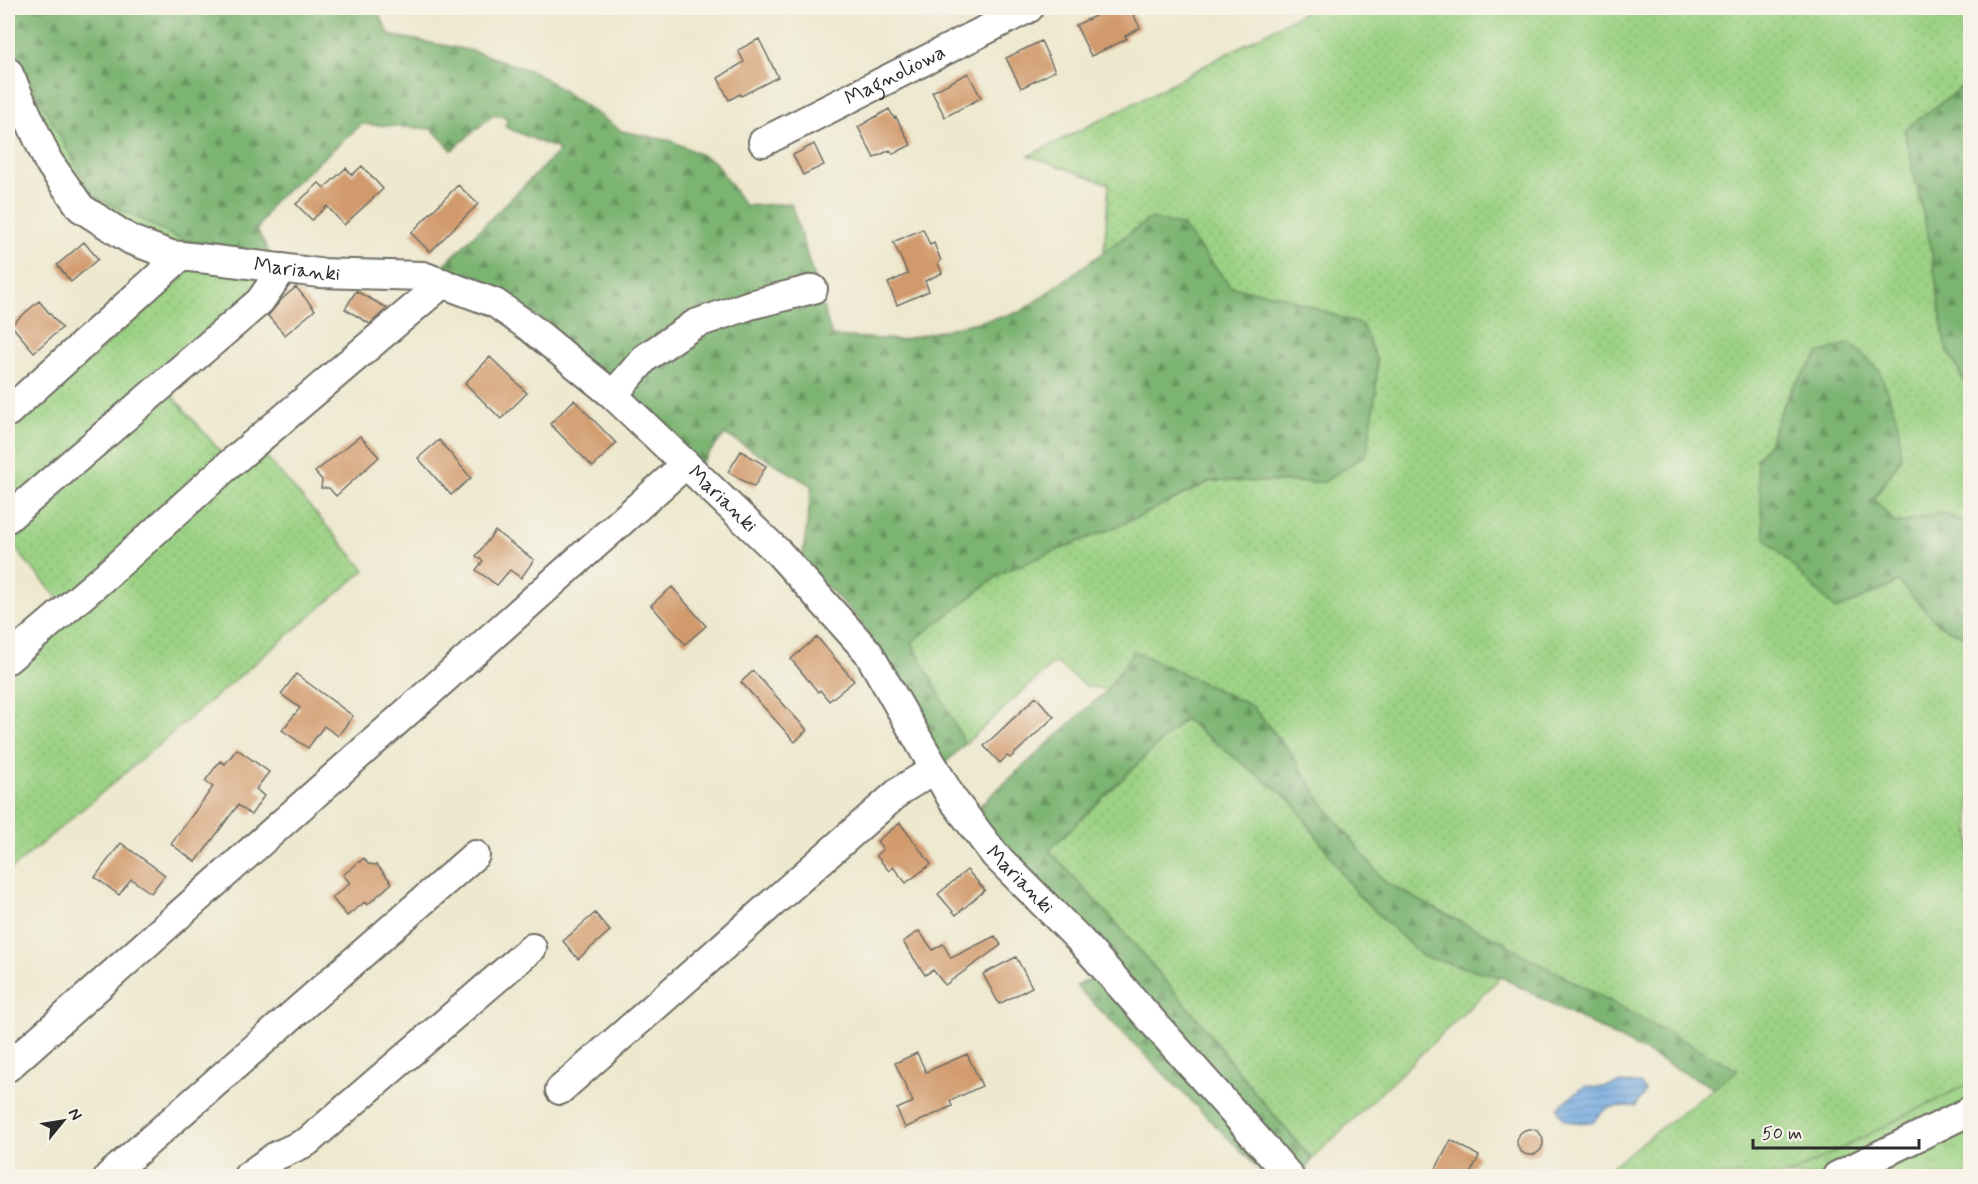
<svg xmlns="http://www.w3.org/2000/svg" width="1978" height="1184" viewBox="0 0 1978 1184" font-family="Mynerve,sans-serif">
  <style>
    .grass { fill: url(#grass-dots); stroke: #637e58; stroke-width: 1.5 }
    .forest { fill: url(#forest-firs); stroke: #54704e; stroke-width: 1.5 }
    .park { fill: url(#park-tufts); stroke: #637e58; stroke-width: 1.5 }
    .water { fill: url(#water-rules); stroke: #4e6a86; stroke-width: 1.5 }
    .building { fill: #d19a6c }
    .lines { fill: none; stroke-linecap: round; stroke-linejoin: round }
    .minor-casing { stroke: #6f6d64; stroke-width: 32 }
    .minor { stroke: #fff; stroke-width: 28 }
    .labels { text-anchor: middle; dominant-baseline: central; stroke-width: 5; stroke-linejoin: round; paint-order: stroke }
    .street-label { font-size: 21px; fill: #2b2b2b; stroke: #f7f3e8 }
  </style>
  <defs>
    <pattern id="grass-dots" width="8" height="8" patternUnits="userSpaceOnUse" patternTransform="scale(1.5)"><rect width="8" height="8" fill="#9bd284"/><path d="M2 2h.1M6 6h.1" fill="none" stroke="#86b472" stroke-width="1.8" stroke-linecap="round"/></pattern>
    <pattern id="forest-firs" width="22" height="20" patternUnits="userSpaceOnUse" patternTransform="scale(1.5)"><rect width="22" height="20" fill="#7cb472"/><path d="M5 1l3.5 6h-7zM16 11l3.5 6h-7z" fill="#66935e"/></pattern>
    <pattern id="park-tufts" width="24" height="20" patternUnits="userSpaceOnUse" patternTransform="scale(1.5)"><rect width="24" height="20" fill="#9bd284"/><path d="M3 7l-1-3M5 7V3M7 7l1-3M15 17l-1-3M17 17v-4M19 17l1-3" fill="none" stroke="#86b472"/></pattern>
    <pattern id="water-rules" width="6" height="5" patternUnits="userSpaceOnUse" patternTransform="scale(1.5)"><rect width="6" height="5" fill="#72a8e0"/><path d="M0 2.5h6" fill="none" stroke="#5e89b6"/></pattern>
  </defs>
  <rect width="100%" height="100%" fill="#f7f3e8"/>
  <filter id="ink" filterUnits="userSpaceOnUse"><feTurbulence type="fractalNoise" baseFrequency=".0167" numOctaves="2"/><feDisplacementMap in="SourceGraphic" scale="12" xChannelSelector="R" yChannelSelector="G"/><feConvolveMatrix kernelMatrix="1 2 1 2 8 2 1 2 1" color-interpolation-filters="sRGB"/></filter>
  <filter id="wash" filterUnits="userSpaceOnUse"><feTurbulence type="fractalNoise" baseFrequency=".008" numOctaves="4" result="noise"/><feDisplacementMap in="SourceGraphic" scale="24" xChannelSelector="R" yChannelSelector="G"/><feGaussianBlur stdDeviation="1.35" result="paint"/><feColorMatrix in="noise" values="0 0 0 0 0 0 0 0 0 0 0 0 0 0 0 0 0 1.4 0 .05"/><feComposite in="paint" operator="in"/></filter>
  <g filter="url(#wash)">
    <rect width="100%" height="100%" fill="#ede8ce"/>
    <path class="grass" d="M 1312,8 L 1970,8 L 1970,81 L 1904,130 L 1931,248 L 1945,344 L 1970,393 L 1970,551 L 1961,520 L 1941,513 L 1896,524 L 1874,499 L 1901,458 L 1820,353 L 1793,387 L 1780,412 L 1770,441 L 1756,460 L 1899,581 L 1939,625 L 1970,639 L 1970,1083 L 1787,1176 L 1610,1176 L 1605,1171 L 1737,1070 L 1520,953 L 1502,941 L 1460,922 L 1385,882 L 1321,801 L 1289,751 L 1252,706 L 1135,651 L 1107,690 L 1086,686 L 1055,662 L 965,744 L 912,642 L 1003,572 L 1130,521 L 1211,481 L 1324,482 L 1367,453 L 1376,392 L 1377,361 L 1282,296 L 1231,287 L 1182,226 L 1151,218 L 1104,251 L 1109,184 L 1029,156 L 1148,96 Z
      M 8,41 L 182,240 L 317,264 L 171,394 L 224,456 L 263,453 L 365,570 L 8,872 L 8,651 L 62,603 L 8,540 L 8,433 L 185,275 L 113,235 L 76,189 L 8,55 Z
      M 1184,719 L 1292,801 L 1356,893 L 1422,956 L 1501,977 L 1312,1159 L 1255,1093 L 1197,1018 L 1117,924 L 1048,850 Z"/>
    <path class="forest" d="M 8,8 L 376,8 L 390,35 L 473,51 L 537,73 L 622,131 L 672,141 L 714,161 L 745,206 L 791,203 L 832,336 L 901,340 L 1020,312 L 1151,218 L 1182,226 L 1231,287 L 1282,296 L 1362,325 L 1377,361 L 1376,392 L 1367,454 L 1324,482 L 1211,481 L 1130,521 L 1003,572 L 912,642 L 965,744 L 945,763 L 884,657 L 854,614 L 802,561 L 812,486 L 725,434 L 696,469 L 542,320 L 496,288 L 440,271 L 442,267 L 560,150 L 505,127 L 508,118 L 494,114 L 452,150 L 432,129 L 362,124 L 273,202 L 257,230 L 271,256 L 182,240 L 93,196 L 8,42 Z
      M 1970,81 L 1970,393 L 1945,344 L 1931,248 L 1904,130 Z
      M 1850,343 L 1879,370 L 1898,421 L 1901,458 L 1874,499 L 1896,524 L 1941,513 L 1961,520 L 1970,551 L 1970,639 L 1939,625 L 1899,582 L 1836,610 L 1765,538 L 1756,460 L 1770,441 L 1780,412 L 1793,387 L 1820,353 Z
      M 1134,651 L 1252,706 L 1289,751 L 1321,801 L 1385,882 L 1460,922 L 1502,941 L 1520,953 L 1738,1070 L 1714,1088 L 1501,977 L 1422,956 L 1356,893 L 1292,801 L 1184,719 L 1049,850 L 1117,924 L 1197,1018 L 1255,1093 L 1312,1159 L 1302,1176 L 1269,1176 L 1263,1173 L 1076,986 L 1116,967 L 994,842 L 974,811 L 1107,690 Z"/>
    <path class="park" d="M 1970,1083 L 1970,1176 L 1787,1176 Z"/>
    <path class="water" d="M 1619,1083 L 1640,1084 L 1645,1090 L 1643,1095 L 1636,1106 C 1618,1107 1604,1103 1594,1122 C 1579,1122 1561,1127 1558,1107 L 1585,1086 C 1596,1089 1608,1087 1619,1083 Z"/>
    <g id="blocks">
      <path class="building" d="M 1103,8 L 1130,8 L 1140,28 L 1125,36 L 1127,39 L 1091,56 L 1076,25 L 1095,16 L 1094,13 Z
        M 759,39 L 778,77 L 741,96 L 740,94 L 729,100 L 718,78 L 744,62 L 738,50 Z
        M 1041,41 L 1055,71 L 1021,88 L 1006,58 Z
        M 968,73 L 981,98 L 945,117 L 932,92 Z
        M 889,109 L 894,118 L 896,117 L 911,145 L 893,154 L 890,150 L 874,158 L 858,127 Z
        M 814,144 L 824,165 L 803,175 L 793,155 Z
        M 362,166 L 383,189 L 344,225 L 327,206 L 312,220 L 296,204 L 319,183 L 324,188 L 346,168 L 352,175 Z
        M 458,185 L 478,204 L 430,252 L 411,233 Z
        M 923,229 L 930,245 L 934,243 L 941,261 L 938,263 L 942,273 L 925,281 L 929,291 L 897,305 L 888,283 L 908,274 L 893,242 Z
        M 84,242 L 98,259 L 71,282 L 57,265 Z
        M 296,287 L 315,310 L 285,335 L 268,316 L 282,299 Z
        M 356,291 L 387,308 L 370,324 L 345,309 Z
        M 39,301 L 62,328 L 34,352 L 11,325 Z
        M 490,357 L 527,393 L 501,419 L 465,383 Z
        M 574,400 L 616,443 L 593,467 L 550,424 Z
        M 360,436 L 379,457 L 336,496 L 329,488 L 321,488 L 322,480 L 315,472 Z
        M 439,440 L 471,478 L 451,495 L 418,458 Z
        M 741,451 L 766,466 L 754,487 L 728,472 Z
        M 495,531 L 534,560 L 521,578 L 510,570 L 497,585 L 476,570 L 483,561 L 476,556 Z
        M 672,587 L 706,626 L 685,644 L 651,605 Z
        M 817,637 L 854,681 L 829,701 L 820,690 L 818,692 L 791,659 Z
        M 753,671 L 807,730 L 795,742 L 741,682 Z
        M 296,674 L 353,716 L 338,736 L 324,726 L 308,748 L 282,730 L 300,708 L 281,694 Z
        M 1036,697 L 1054,717 L 1010,758 L 1007,756 L 1000,763 L 984,746 Z
        M 237,749 L 269,772 L 256,789 L 264,796 L 251,815 L 238,805 L 196,862 L 171,844 L 213,787 L 205,781 L 220,761 L 225,764 Z
        M 900,823 L 931,864 L 906,883 L 893,867 L 889,871 L 876,855 L 883,849 L 877,841 Z
        M 121,843 L 165,875 L 151,893 L 131,879 L 119,895 L 95,877 Z
        M 364,858 L 368,864 L 377,865 L 392,883 L 367,905 L 365,902 L 347,916 L 332,898 L 350,883 L 343,875 Z
        M 967,870 L 985,890 L 956,915 L 938,894 Z
        M 595,913 L 610,931 L 578,959 L 563,941 Z
        M 919,931 L 933,950 L 943,944 L 951,958 L 995,936 L 1001,945 L 945,985 L 933,970 L 925,975 L 903,942 Z
        M 1016,957 L 1032,987 L 999,1004 L 983,974 Z
        M 917,1053 L 926,1072 L 967,1054 L 982,1086 L 950,1101 L 952,1106 L 905,1128 L 897,1109 L 913,1102 L 895,1063 Z
        M1517 1142a13 13 0 1 1 26 0a13 13 0 1 1-26 0Z
        M 1451,1140 L 1479,1156 L 1469,1176 L 1432,1176 Z"/>
    </g>
  </g>
  <g filter="url(#ink)">
    <use href="#blocks" fill-opacity="0" stroke="#6f6d64" stroke-width="1.5"/>
    <g class="lines">
      <g class="minor-casing">
        <g id="minor">
          <path id="s1" d="M 8,72 L 48,161 L 81,208 L 131,240 L 171,255 L 208,259 L 319,273 L 423,276 L 495,303 L 532,329 L 613,395 L 779,553 L 868,652 L 951,797 L 995,855 L 1079,939 L 1267,1150 L 1289,1176"/>
          <path id="s2" d="M 763,142 L 1029,8"/>
          <path d="M 613,395 L 645,358 L 695,324 L 750,305 L 813,289"/>
          <path d="M 8,412 L 181,256"/>
          <path d="M 8,518 L 260,301 L 283,268"/>
          <path d="M 8,659 L 110,572 L 224,469 L 443,283"/>
          <path d="M 8,1067 L 686,464"/>
          <path d="M 560,1090 L 901,790 L 935,769"/>
          <path d="M 109,1176 L 475,855"/>
          <path d="M 248,1176 L 276,1156 L 307,1142 L 532,948"/>
          <path d="M 1837,1176 L 1970,1111"/>
        </g>
      </g>
      <use href="#minor" class="minor"/>
    </g>
  </g>
  <g class="labels">
    <g class="street-label">
      <text stroke="none"><textPath href="#s2" startOffset="148">Magnoliowa</textPath></text>
      <text stroke="none"><textPath href="#s1" startOffset="384">Marianki</textPath></text>
      <text stroke="none"><textPath href="#s1" startOffset="888">Marianki</textPath></text>
      <text stroke="none"><textPath href="#s1" startOffset="1374">Marianki</textPath></text>
    </g>
  </g>
  <rect width="1978" height="1184" fill="none" stroke="#f7f3e8" stroke-width="30"/>
  <g transform="translate(63 1121) rotate(60)" stroke="#f7f3e8" stroke-width="4.5" paint-order="stroke">
  <path d="M0-4.5L10 22L0 15L-10 22Z" fill="#2b2b2b"/>
  <text y="-9" font-size="16" font-weight="bold" text-anchor="middle" fill="#2b2b2b">N</text>
  </g>
  <path d="M1753 1139v9h166v-9" fill="none" stroke="#2b2b2b" stroke-width="3"/>
  <text x="1762" y="1139" font-size="18" fill="#2b2b2b" stroke="#f7f3e8" stroke-width="4.5" paint-order="stroke">50 m</text>
</svg>
